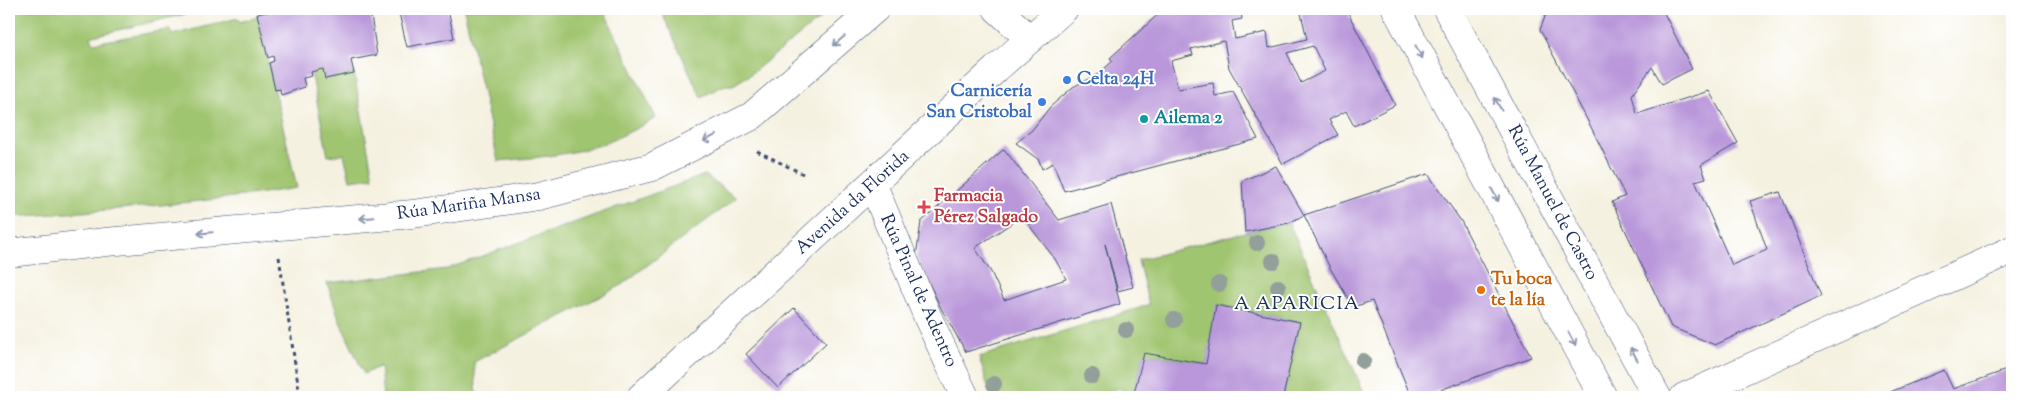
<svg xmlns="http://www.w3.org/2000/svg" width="2021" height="406" viewBox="0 0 2021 406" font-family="'Sorts Mill Goudy',serif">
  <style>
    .green { fill: #a0c56f; stroke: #5e7a66 }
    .building { fill: #b997da; fill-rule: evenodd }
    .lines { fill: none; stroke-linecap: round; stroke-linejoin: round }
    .minor-casing { stroke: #3c4c72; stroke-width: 29 }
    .major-casing { stroke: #3c4c72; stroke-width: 29 }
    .path { stroke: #3c4c72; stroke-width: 3; stroke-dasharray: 4 4; stroke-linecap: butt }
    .minor { stroke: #fff; stroke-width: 28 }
    .major { stroke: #fff; stroke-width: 28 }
    .tree { fill: #939f9b }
    .oneway { stroke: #8d97ae }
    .shop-dot { fill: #3f7fe0; stroke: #fff; stroke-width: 2 }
    .culture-dot { fill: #0f9aa8; stroke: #fff; stroke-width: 2 }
    .health-dot { fill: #e0444e; stroke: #fff; stroke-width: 2 }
    .food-dot { fill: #e8710a; stroke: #fff; stroke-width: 2 }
    .labels { text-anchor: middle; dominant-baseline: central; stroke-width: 4; stroke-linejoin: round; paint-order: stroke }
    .shop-label { font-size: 18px; font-weight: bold; fill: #366cbe; stroke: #fff; text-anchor: start }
    .culture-label { font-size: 18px; font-weight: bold; fill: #0d838f; stroke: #fff; text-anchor: start }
    .health-label { font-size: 18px; font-weight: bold; fill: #be3a42; stroke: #fff; text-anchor: start }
    .street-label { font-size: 18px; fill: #1b2f5e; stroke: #fff }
    .food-label { font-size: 18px; font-weight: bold; fill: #c56008; stroke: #fff; text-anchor: start }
    .neighbourhood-label { font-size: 19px; letter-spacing: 1px; fill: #1b2f5e; stroke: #fff }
  </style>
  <rect width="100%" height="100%" fill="#fff"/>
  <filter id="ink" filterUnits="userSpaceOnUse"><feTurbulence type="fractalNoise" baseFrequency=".02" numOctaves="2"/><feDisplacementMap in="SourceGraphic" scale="10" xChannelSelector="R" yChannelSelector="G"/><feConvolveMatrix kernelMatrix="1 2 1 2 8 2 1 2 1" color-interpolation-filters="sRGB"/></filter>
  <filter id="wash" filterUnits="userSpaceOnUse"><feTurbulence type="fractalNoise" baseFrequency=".0096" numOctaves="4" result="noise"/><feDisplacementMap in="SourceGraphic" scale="20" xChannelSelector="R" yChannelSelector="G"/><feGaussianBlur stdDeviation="1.12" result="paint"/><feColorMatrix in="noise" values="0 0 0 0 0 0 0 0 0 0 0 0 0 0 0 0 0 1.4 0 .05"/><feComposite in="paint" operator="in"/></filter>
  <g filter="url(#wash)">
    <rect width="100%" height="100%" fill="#f5f1e0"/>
    <path class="green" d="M 9,9 L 206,9 L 93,36 L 91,37 L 94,43 L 171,29 L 172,35 L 238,18 L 239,22 L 258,17 L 297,188 C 201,203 105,211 9,217 Z
      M 464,9 L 603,9 L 656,118 C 636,129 615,140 593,147 C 563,156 530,158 498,161 Z
      M 660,9 L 832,9 L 748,76 L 733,85 L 725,85 L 701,97 Z
      M 323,69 L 325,79 L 354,73 L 373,177 L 350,180 L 344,154 L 328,156 L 311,72 Z
      M 705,175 L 736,198 L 620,286 L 474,362 L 477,397 L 383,397 L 380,366 L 364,374 L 341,324 L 327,283 L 447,269 Z
      M 1289,223 L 1366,397 L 1283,397 L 1300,322 L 1217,305 L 1206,364 L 1144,353 L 1133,397 L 1124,397 L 1121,388 L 1088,397 L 991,397 L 979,357 L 1149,305 L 1138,260 L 1245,232 Z"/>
    <g id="blocks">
      <path class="building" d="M 284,9 L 370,9 L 377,55 L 351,60 L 354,73 L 325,79 L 323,69 L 311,72 L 312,76 L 303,78 L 305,87 L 281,95 L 280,89 L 275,90 L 269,63 L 274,61 L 273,56 L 268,58 L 257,14 Z
        M 398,9 L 448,9 L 454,38 L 407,47 Z
        M 1164,9 L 1251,9 L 1241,12 L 1242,19 L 1232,21 L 1235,39 L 1267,32 L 1269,48 L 1307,39 L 1300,9 L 1346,9 L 1395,105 L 1354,126 L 1346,111 L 1329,120 L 1338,135 L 1283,164 L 1229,68 L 1224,41 L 1191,49 L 1193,55 L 1171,61 L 1178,89 L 1213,83 L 1215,96 L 1233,92 L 1258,139 L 1064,191 L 1053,163 L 1042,169 L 1039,160 L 1016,143 L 1032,130 L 1050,107 L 1073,87 L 1098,74 L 1113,61 L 1110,58 ZM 1313,46 L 1325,71 L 1301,83 L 1287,53 Z
        M 1548,9 L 1662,9 L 1692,69 L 1662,84 L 1652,67 L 1632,95 L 1637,114 L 1709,91 L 1738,143 L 1701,165 L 1706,178 L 1695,181 L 1732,265 L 1767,250 L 1750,201 L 1780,192 L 1821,296 L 1715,345 L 1671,327 L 1612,202 L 1625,196 L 1592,129 L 1540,30 Z
        M 1004,149 L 1059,220 L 1111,204 L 1133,287 L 1118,291 L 1105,244 L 1120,304 L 966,352 L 942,310 L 916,257 L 921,222 ZM 1022,216 L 1055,259 L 1066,279 L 1004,300 L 991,272 L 975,248 Z
        M 1276,166 L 1304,215 L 1289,223 L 1245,232 L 1242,181 Z
        M 1428,174 L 1461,221 L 1531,357 L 1421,397 L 1411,397 L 1372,301 L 1353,307 L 1330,268 L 1304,215 Z
        M 1216,305 L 1300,322 L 1283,397 L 1133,397 L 1144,353 L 1206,364 Z
        M 794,308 L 826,343 L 778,388 L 746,354 Z
        M 2012,368 L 2012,397 L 1878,397 L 1944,370 L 1953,389 Z"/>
    </g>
  </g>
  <g filter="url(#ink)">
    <use href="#blocks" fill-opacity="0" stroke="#3c4c72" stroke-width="1"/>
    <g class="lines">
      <g class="minor-casing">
        <path id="minor" d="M 997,9 L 1030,39
          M 873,185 L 928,318 L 965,397
          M 9,253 L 106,242 L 413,214 L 539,196 L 652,167 L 752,116 L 875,9
          M 1684,397 L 2012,250"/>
      </g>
      <g class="major-casing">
        <path id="major" d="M 1396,9 L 1603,397
          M 1447,9 L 1657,397
          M 641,397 L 996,69 L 1064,9"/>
      </g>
      <path class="path" d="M 757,151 L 803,174
        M 279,257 L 300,397"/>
      <use href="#minor" class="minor"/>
      <use href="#major" class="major"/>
    </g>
    <g class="tree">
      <circle cx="1257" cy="243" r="8"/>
      <circle cx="1273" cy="261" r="8"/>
      <circle cx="1219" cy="284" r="8"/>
      <circle cx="1278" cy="287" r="8"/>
      <circle cx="1174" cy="320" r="8"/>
      <circle cx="1126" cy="330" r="8"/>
      <circle cx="1363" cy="361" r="8"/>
      <circle cx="1092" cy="376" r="8"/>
      <circle cx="994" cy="384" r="8"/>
    </g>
    <defs><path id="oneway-shaft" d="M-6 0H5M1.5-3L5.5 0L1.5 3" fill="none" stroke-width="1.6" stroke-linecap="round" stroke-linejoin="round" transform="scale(1.25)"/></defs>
    <g class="oneway">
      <use href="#oneway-shaft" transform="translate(839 41) rotate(139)"/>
      <use href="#oneway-shaft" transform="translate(1419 52) rotate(62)"/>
      <use href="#oneway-shaft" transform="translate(1498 104) rotate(-118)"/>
      <use href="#oneway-shaft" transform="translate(710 138) rotate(153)"/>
      <use href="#oneway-shaft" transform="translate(1495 195) rotate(62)"/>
      <use href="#oneway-shaft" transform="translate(367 218) rotate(175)"/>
      <use href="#oneway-shaft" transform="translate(205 233) rotate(175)"/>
      <use href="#oneway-shaft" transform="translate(1572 339) rotate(62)"/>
      <use href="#oneway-shaft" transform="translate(1634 354) rotate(-119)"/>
    </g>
  </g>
  <g class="shop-dot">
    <circle cx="1067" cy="80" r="5"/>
    <circle cx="1042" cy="102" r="5"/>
  </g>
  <circle class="culture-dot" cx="1144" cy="119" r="5"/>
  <path class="health-dot" d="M921.5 199.5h5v5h5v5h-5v5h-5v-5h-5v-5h5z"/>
  <circle class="food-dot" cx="1481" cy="290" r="5"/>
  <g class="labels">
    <g class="shop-label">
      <text x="1077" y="80">Celta 24H</text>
      <text x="1032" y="92" text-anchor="end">Carnicería<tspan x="1032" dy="21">San Cristobal</tspan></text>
    </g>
    <g class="culture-label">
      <text x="1154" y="119">Ailema 2</text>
    </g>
    <g class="health-label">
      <text x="934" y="197">Farmacia<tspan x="934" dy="21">Pérez Salgado</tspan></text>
    </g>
    <g class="street-label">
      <text transform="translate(853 203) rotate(-42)">Avenida da Florida</text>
      <text transform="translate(1552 203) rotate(62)">Rúa Manuel de Castro</text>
      <text transform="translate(469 205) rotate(-8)">Rúa Mariña Mansa</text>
      <text transform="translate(918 291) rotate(66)">Rúa Pinal de Adentro</text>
    </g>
    <g class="food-label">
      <text x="1491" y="280">Tu boca<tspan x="1491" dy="21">te la lía</tspan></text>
    </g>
    <g class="neighbourhood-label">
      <text x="1297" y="304">A APARICIA</text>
    </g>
  </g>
  <rect width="2021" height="406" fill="none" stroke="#fff" stroke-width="30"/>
</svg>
